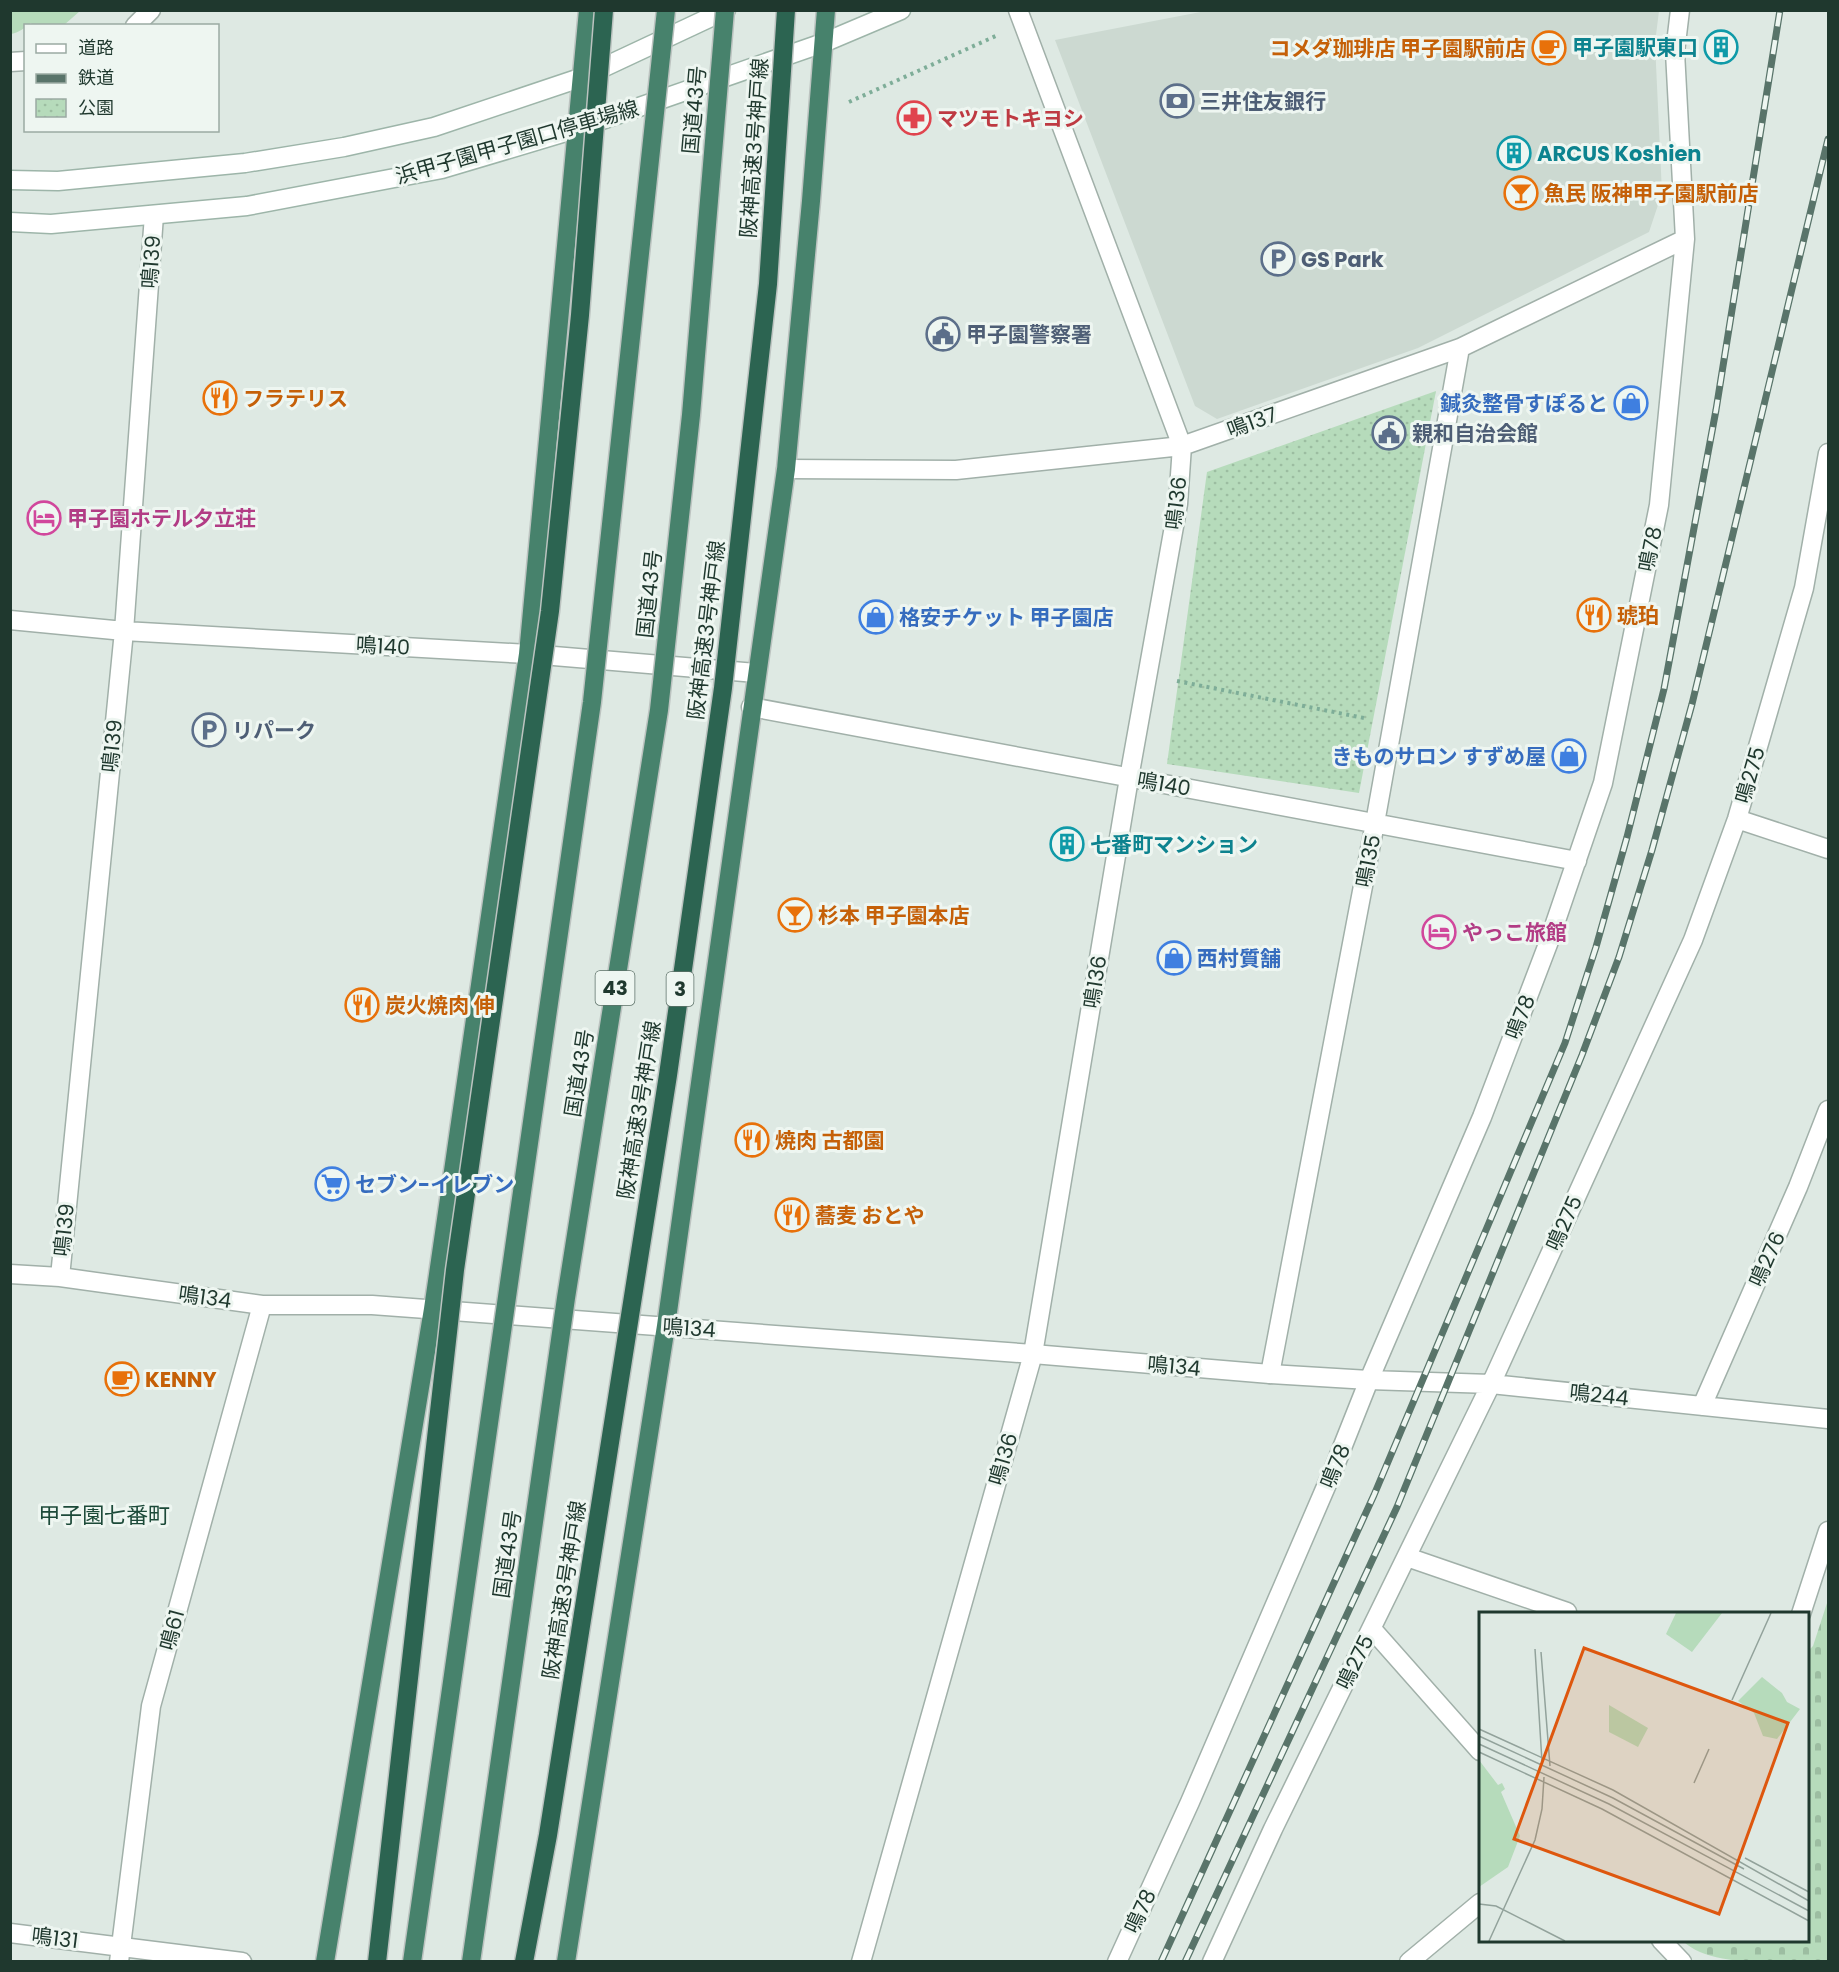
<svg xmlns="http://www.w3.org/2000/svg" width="1839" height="1972" viewBox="0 0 1839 1972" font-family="Poppins,'Noto Sans JP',sans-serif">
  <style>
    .built { fill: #ccd9d1 }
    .grass { fill: #b6dbbb }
    .cemetery { fill: url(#cemetery-stones) }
    .park { fill: url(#park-dots) }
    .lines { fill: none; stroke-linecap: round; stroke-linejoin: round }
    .service-casing { stroke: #a1b0a9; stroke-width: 21 }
    .pedestrian-casing { stroke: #a1b0a9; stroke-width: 21 }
    .minor-casing { stroke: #a1b0a9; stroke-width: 21 }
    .tertiary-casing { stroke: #a1b0a9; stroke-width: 21 }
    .secondary-casing { stroke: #9db5a9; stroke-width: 21 }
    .trunk-casing { stroke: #bcc3c0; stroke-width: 21 }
    .path { stroke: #7ead98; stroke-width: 4; stroke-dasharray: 3 4.5; stroke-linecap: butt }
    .service { stroke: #fff; stroke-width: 18 }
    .pedestrian { stroke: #fff; stroke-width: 18 }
    .minor { stroke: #fff; stroke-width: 18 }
    .tertiary { stroke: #fff; stroke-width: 18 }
    .secondary { stroke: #fff; stroke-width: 18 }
    .trunk { stroke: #47826c; stroke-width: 18 }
    .rail-casing { stroke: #59746a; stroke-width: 7 }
    .rail { stroke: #eef6f1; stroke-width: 4.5; stroke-dasharray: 14; stroke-linecap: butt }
    .trunk-bridge-casing { stroke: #bcc3c0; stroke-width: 21; stroke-linecap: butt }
    .motorway-bridge-casing { stroke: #bcc3c0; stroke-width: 21; stroke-linecap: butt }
    .trunk-bridge { stroke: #47826c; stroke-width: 18 }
    .motorway-bridge { stroke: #2c6451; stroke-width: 18 }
    .labels { text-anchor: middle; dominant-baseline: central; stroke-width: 6; stroke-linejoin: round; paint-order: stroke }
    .shield { fill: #eef6f1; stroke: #5d7168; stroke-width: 1.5 }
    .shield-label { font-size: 20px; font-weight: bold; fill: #1f382e }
    .culture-label { font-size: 21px; font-weight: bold; fill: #0d838f; stroke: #eef6f1; text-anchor: start }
    .food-label { font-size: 21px; font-weight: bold; fill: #c56008; stroke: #eef6f1; text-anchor: start }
    .service-label { font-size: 21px; font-weight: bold; fill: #4e5e75; stroke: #eef6f1; text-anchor: start }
    .street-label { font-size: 21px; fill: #1f382e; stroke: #eef6f1 }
    .health-label { font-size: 21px; font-weight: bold; fill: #be3a42; stroke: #eef6f1; text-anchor: start }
    .shop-label { font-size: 21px; font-weight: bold; fill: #366cbe; stroke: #eef6f1; text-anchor: start }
    .hotel-label { font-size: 21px; font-weight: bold; fill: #b23c85; stroke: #eef6f1; text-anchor: start }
    .neighbourhood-label { font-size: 22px; fill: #1c4a39; stroke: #eef6f1 }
    .inset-road { fill: none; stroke: #92a29b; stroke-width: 1.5 }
    .view { fill: #de570e; fill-opacity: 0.15; stroke: #de570e; stroke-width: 3 }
    .inset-edge { fill: none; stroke: #1f382e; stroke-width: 3 }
  </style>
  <defs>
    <pattern id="cemetery-stones" width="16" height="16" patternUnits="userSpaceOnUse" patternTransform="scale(1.5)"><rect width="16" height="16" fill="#b6dbbb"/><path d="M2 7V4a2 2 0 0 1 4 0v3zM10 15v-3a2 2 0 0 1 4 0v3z" fill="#9cbda1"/></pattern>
    <pattern id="park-dots" width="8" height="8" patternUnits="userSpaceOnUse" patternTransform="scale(1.5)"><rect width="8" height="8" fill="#b6dbbb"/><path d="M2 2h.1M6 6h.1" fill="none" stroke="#9cbda1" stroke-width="1.8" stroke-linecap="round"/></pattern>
  </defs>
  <rect width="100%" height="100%" fill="#dee9e3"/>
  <path class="built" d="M 1211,10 L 1659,11 L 1655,43 L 1662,193 L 1649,232 L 1418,348 L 1217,419 L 1195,406 L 1055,40 Z"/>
  <path class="grass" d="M 11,10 L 80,10 L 80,11 L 64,25 L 32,25 L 31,23 C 24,28 20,32 11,34 Z"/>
  <path class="cemetery" d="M 1828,1600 L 1828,1961 C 1790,1962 1711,1969 1683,1941 L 1808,1940 L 1808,1651 L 1813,1646 Z"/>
  <path class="park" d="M 1436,391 L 1359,793 L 1167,764 L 1207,472 Z"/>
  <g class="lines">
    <g class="service-casing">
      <path id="service" d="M 1407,1557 L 1567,1612"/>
    </g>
    <g class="pedestrian-casing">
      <path id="pedestrian" d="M 135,26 L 151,10
        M 10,62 L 26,61"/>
    </g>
    <g class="minor-casing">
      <path id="minor" d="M 786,469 L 956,470 L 1182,446 L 1460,348 L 1685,239
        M 10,620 L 124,631 L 528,654
        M 751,707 L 1577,861
        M 1737,819 L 1828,849
        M 10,1274 L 60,1277 L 262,1305 L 372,1305 L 1033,1354
        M 60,1277 L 124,631 L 154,215
        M 1270,1374 L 1375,823 L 1460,348
        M 1369,1380 L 1491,1384 L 1828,1419
        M 1702,1406 L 1798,1187 L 1828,1110
        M 1801,1614 L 1828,1531
        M 1372,1629 L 1480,1751
        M 10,1933 L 242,1962
        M 1661,1940 L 1682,1962
        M 119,1962 L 151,1706 L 262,1305
        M 861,1962 L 1033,1354 L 1129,778 L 1178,504 L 1182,446 L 1018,10
        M 1117,1962 L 1190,1802 L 1334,1468 L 1369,1380 L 1482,1117 L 1548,944 L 1603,783 L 1659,505 L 1685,239 L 1675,52 L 1680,10
        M 1212,1962 L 1273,1829 L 1491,1384 L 1693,940 L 1737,819 L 1804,588 L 1828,453
        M 1409,1962 L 1480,1903"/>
    </g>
    <g class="tertiary-casing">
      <path id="tertiary" d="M 530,654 L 756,673
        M 1033,1354 L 1270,1374 L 1369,1380"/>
    </g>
    <g class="secondary-casing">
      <path id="secondary" d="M 10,180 L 58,181 L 245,163 L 344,147 L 434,127 L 583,77 L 726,10
        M 10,222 L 51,224 L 247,206 L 442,169 L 576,129 L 823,43 L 901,10"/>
    </g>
    <g class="trunk-casing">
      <path id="trunk" d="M 325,1962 L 433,1309 L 528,654 L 588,10
        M 566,1962 L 666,1326 L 786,469 L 811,201 L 826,10"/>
    </g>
    <path class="path" d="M 849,102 L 998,35
      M 1177,681 L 1364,718"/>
    <use href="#service" class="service"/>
    <use href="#pedestrian" class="pedestrian"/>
    <use href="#minor" class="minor"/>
    <use href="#tertiary" class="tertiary"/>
    <use href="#secondary" class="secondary"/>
    <use href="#trunk" class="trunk"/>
    <g class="rail-casing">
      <path id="rail" d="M 1161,1962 L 1374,1495 L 1565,1043 L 1596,947 L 1627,837 L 1664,689 L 1716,410 L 1780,10
        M 1185,1962 L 1397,1507 L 1582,1055 L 1619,957 L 1652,850 L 1692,704 L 1828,139"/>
    </g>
    <use href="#rail" class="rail"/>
    <g class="trunk-bridge-casing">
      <path id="trunk-bridge" d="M 412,1962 L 592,702 L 666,10
        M 471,1962 L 566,1298 L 659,710 L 691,415 L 725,10"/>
    </g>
    <g class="motorway-bridge-casing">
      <path id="motorway-bridge" d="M 377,1962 L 455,1270 L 550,611 L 580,315 L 604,10
        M 524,1962 L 548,1835 L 668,1075 L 723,688 L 768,284 L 786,10"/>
    </g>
    <use href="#trunk-bridge" class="trunk-bridge"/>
    <use href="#motorway-bridge" class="motorway-bridge"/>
  </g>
  <defs>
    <g id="building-ring" transform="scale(1.725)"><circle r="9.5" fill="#eef6f1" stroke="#0f9aa8" stroke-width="1.5"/><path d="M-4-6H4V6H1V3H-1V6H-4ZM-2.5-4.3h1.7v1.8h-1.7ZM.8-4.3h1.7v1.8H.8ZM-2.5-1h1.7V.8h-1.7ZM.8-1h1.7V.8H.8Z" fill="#0f9aa8"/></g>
    <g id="cafe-ring" transform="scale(1.725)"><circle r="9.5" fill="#eef6f1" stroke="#e8710a" stroke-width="1.5"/><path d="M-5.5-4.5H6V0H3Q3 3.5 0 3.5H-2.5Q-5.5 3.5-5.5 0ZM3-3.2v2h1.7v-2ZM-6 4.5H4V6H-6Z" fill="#e8710a"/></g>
    <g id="bank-ring" transform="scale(1.725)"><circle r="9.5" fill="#eef6f1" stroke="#5c6f8a" stroke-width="1.5"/><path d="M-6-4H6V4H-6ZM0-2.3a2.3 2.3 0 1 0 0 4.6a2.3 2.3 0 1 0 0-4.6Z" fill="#5c6f8a"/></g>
    <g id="pharmacy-ring" transform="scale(1.725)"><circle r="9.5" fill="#eef6f1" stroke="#e0444e" stroke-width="1.5"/><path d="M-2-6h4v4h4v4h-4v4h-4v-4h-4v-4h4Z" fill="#e0444e"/></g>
    <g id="bar-ring" transform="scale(1.725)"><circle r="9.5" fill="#eef6f1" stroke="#e8710a" stroke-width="1.5"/><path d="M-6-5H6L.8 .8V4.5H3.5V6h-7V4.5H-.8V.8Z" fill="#e8710a"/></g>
    <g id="parking-ring" transform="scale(1.725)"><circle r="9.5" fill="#eef6f1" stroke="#5c6f8a" stroke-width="1.5"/><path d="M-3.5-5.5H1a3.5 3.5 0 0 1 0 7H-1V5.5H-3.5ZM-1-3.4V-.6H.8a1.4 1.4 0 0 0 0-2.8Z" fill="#5c6f8a"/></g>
    <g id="civic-ring" transform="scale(1.725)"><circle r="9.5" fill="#eef6f1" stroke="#5c6f8a" stroke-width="1.5"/><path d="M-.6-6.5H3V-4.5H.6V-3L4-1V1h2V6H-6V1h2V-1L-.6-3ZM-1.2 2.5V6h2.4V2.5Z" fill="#5c6f8a"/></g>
    <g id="restaurant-ring" transform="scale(1.725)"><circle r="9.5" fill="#eef6f1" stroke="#e8710a" stroke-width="1.5"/><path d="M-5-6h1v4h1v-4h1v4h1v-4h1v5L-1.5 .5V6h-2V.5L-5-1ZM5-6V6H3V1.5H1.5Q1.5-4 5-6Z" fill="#e8710a"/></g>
    <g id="shop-ring" transform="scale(1.725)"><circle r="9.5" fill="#eef6f1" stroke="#3f7fe0" stroke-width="1.5"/><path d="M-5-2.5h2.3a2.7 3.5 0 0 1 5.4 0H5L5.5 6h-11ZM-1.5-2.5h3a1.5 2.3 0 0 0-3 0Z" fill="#3f7fe0"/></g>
    <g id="hotel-ring" transform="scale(1.725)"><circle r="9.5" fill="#eef6f1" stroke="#d1479c" stroke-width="1.5"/><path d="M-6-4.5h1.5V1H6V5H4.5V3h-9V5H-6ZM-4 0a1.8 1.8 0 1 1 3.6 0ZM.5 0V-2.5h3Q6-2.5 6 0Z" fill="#d1479c"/></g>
    <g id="supermarket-ring" transform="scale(1.725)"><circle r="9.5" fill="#eef6f1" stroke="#3f7fe0" stroke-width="1.5"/><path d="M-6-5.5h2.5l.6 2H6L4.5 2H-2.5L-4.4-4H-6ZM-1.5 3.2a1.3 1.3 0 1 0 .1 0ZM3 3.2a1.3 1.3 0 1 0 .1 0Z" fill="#3f7fe0"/></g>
  </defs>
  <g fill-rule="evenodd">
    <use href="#building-ring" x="1721" y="47"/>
    <use href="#cafe-ring" x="1549" y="48"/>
    <use href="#bank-ring" x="1177" y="101"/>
    <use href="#pharmacy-ring" x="914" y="118"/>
    <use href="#building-ring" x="1514" y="153"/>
    <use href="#bar-ring" x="1521" y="193"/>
    <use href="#parking-ring" x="1278" y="259"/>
    <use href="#civic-ring" x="943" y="334"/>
    <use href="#restaurant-ring" x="220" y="398"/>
    <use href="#shop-ring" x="1631" y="403"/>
    <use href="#civic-ring" x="1389" y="433"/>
    <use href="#hotel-ring" x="44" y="518"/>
    <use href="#restaurant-ring" x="1594" y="615"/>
    <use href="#shop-ring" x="876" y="617"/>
    <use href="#parking-ring" x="209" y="730"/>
    <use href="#shop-ring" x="1569" y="756"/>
    <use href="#building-ring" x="1067" y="844"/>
    <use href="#bar-ring" x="795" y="915"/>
    <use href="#hotel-ring" x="1439" y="932"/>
    <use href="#shop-ring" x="1174" y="958"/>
    <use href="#restaurant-ring" x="362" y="1005"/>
    <use href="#restaurant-ring" x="752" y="1140"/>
    <use href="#supermarket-ring" x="332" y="1184"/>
    <use href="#restaurant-ring" x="792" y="1215"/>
    <use href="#cafe-ring" x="122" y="1379"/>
  </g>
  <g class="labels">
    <g class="shield">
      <rect x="595.5" y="971" width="39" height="34" rx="4.5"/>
      <rect x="666.5" y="972" width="27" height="34" rx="4.5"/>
    </g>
    <g class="shield-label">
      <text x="615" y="988">43</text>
      <text x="680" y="989">3</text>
    </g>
    <g class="culture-label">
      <text x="1698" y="47" text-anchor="end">甲子園駅東口</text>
      <text x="1537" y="153">ARCUS Koshien</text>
      <text x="1090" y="844">七番町マンション</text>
    </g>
    <g class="food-label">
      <text x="1526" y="48" text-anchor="end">コメダ珈琲店 甲子園駅前店</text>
      <text x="1544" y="193">魚民 阪神甲子園駅前店</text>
      <text x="243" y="398">フラテリス</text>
      <text x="1617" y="615">琥珀</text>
      <text x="818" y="915">杉本 甲子園本店</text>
      <text x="385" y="1005">炭火焼肉 伸</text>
      <text x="775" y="1140">焼肉 古都園</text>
      <text x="815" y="1215">蕎麦 おとや</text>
      <text x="145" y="1379">KENNY</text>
    </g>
    <g class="service-label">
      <text x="1200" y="101">三井住友銀行</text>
      <text x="1301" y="259">GS Park</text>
      <text x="966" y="334">甲子園警察署</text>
      <text x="1412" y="433">親和自治会館</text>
      <text x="232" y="730">リパーク</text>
    </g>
    <g class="street-label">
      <text transform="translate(694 110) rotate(-85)">国道43号</text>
      <text transform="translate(517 142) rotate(-16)">浜甲子園甲子園口停車場線</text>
      <text transform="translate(754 148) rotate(-86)">阪神高速3号神戸線</text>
      <text transform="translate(151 262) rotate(-86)">鳴139</text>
      <text transform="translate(1252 422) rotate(-20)">鳴137</text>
      <text transform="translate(1176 503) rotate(-83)">鳴136</text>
      <text transform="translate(1650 549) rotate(-79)">鳴78</text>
      <text transform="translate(649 594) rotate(-84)">国道43号</text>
      <text transform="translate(706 630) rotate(-83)">阪神高速3号神戸線</text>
      <text transform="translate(383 646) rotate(3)">鳴140</text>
      <text transform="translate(112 746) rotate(-84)">鳴139</text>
      <text transform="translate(1750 775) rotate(-74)">鳴275</text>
      <text transform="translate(1164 784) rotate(10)">鳴140</text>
      <text transform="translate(1368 861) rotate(-79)">鳴135</text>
      <text transform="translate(1095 982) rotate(-81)">鳴136</text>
      <text transform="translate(1520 1017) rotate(-69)">鳴78</text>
      <text transform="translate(579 1073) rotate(-81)">国道43号</text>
      <text transform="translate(639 1110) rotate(-81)">阪神高速3号神戸線</text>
      <text transform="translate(1564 1223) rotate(-66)">鳴275</text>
      <text transform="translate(64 1230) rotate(-84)">鳴139</text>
      <text transform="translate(1767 1259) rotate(-66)">鳴276</text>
      <text transform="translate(205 1297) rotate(8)">鳴134</text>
      <text transform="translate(689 1328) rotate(4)">鳴134</text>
      <text transform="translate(1174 1366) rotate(5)">鳴134</text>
      <text transform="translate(1599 1395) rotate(6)">鳴244</text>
      <text transform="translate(1003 1459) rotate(-74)">鳴136</text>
      <text transform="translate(1335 1466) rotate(-68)">鳴78</text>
      <text transform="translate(507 1554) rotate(-82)">国道43号</text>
      <text transform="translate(564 1590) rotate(-81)">阪神高速3号神戸線</text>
      <text transform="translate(172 1630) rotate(-75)">鳴61</text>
      <text transform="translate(1355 1662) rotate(-64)">鳴275</text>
      <text transform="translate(1140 1911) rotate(-65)">鳴78</text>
      <text transform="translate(55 1938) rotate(7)">鳴131</text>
    </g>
    <g class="health-label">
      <text x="937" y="118">マツモトキヨシ</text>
    </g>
    <g class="shop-label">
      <text x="1608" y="403" text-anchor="end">鍼灸整骨すぽると</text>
      <text x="899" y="617">格安チケット 甲子園店</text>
      <text x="1546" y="756" text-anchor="end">きものサロン すずめ屋</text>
      <text x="1197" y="958">西村質舗</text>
      <text x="355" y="1184">セブン-イレブン</text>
    </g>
    <g class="hotel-label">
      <text x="67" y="518">甲子園ホテル夕立荘</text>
      <text x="1462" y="932">やっこ旅館</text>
    </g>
    <g class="neighbourhood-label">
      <text x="104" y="1515">甲子園七番町</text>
    </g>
  </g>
  <g transform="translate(1479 1612)">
    <rect width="330" height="330" fill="#dee9e3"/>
    <path d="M 0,148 L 19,173 L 23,171 L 26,177 L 22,180 L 41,224 L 29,255 L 0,275 Z" fill="#b6dbbb"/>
    <path d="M 283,65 L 303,81 L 308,90 L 321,97 L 298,127 L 284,124 L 275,101 L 259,89 Z" fill="#b6dbbb"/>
    <path d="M 197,1 L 243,1 L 213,40 L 187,22 ZM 130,93 L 169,116 L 159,135 L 130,120 Z" fill="#b6dbbb"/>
    <path class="inset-road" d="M 56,37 L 63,150M 62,40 L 71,154M 253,88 L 292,1M 0,117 L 134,178 L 330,289M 0,124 L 134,186 L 265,257M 0,132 L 130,192 L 330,299M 0,140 L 123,197 L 330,309M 215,171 L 230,137M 266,246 L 330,280M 0,292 L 17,294 L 86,329M 10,329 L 56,228 L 63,197 L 65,165"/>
    <path class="view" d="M 105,36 L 309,111 L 240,302 L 35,227 Z"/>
    <rect width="330" height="330" class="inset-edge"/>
  </g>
  <rect width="1839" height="1972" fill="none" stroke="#1f382e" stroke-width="24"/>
  <rect x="24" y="24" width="195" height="108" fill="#eef6f1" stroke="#9baaa3" stroke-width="1.5"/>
  <rect x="36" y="44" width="30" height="9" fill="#ffffff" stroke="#9baaa3" stroke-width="1.5"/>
  <text x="78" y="54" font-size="18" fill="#1f382e">道路</text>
  <rect x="36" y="74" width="30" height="9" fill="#59746a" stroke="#9baaa3" stroke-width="1.5"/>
  <text x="78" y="84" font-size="18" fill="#1f382e">鉄道</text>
  <rect x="36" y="99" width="30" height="18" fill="url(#park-dots)" stroke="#9baaa3" stroke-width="1.5"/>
  <text x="78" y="114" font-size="18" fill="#1f382e">公園</text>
</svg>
